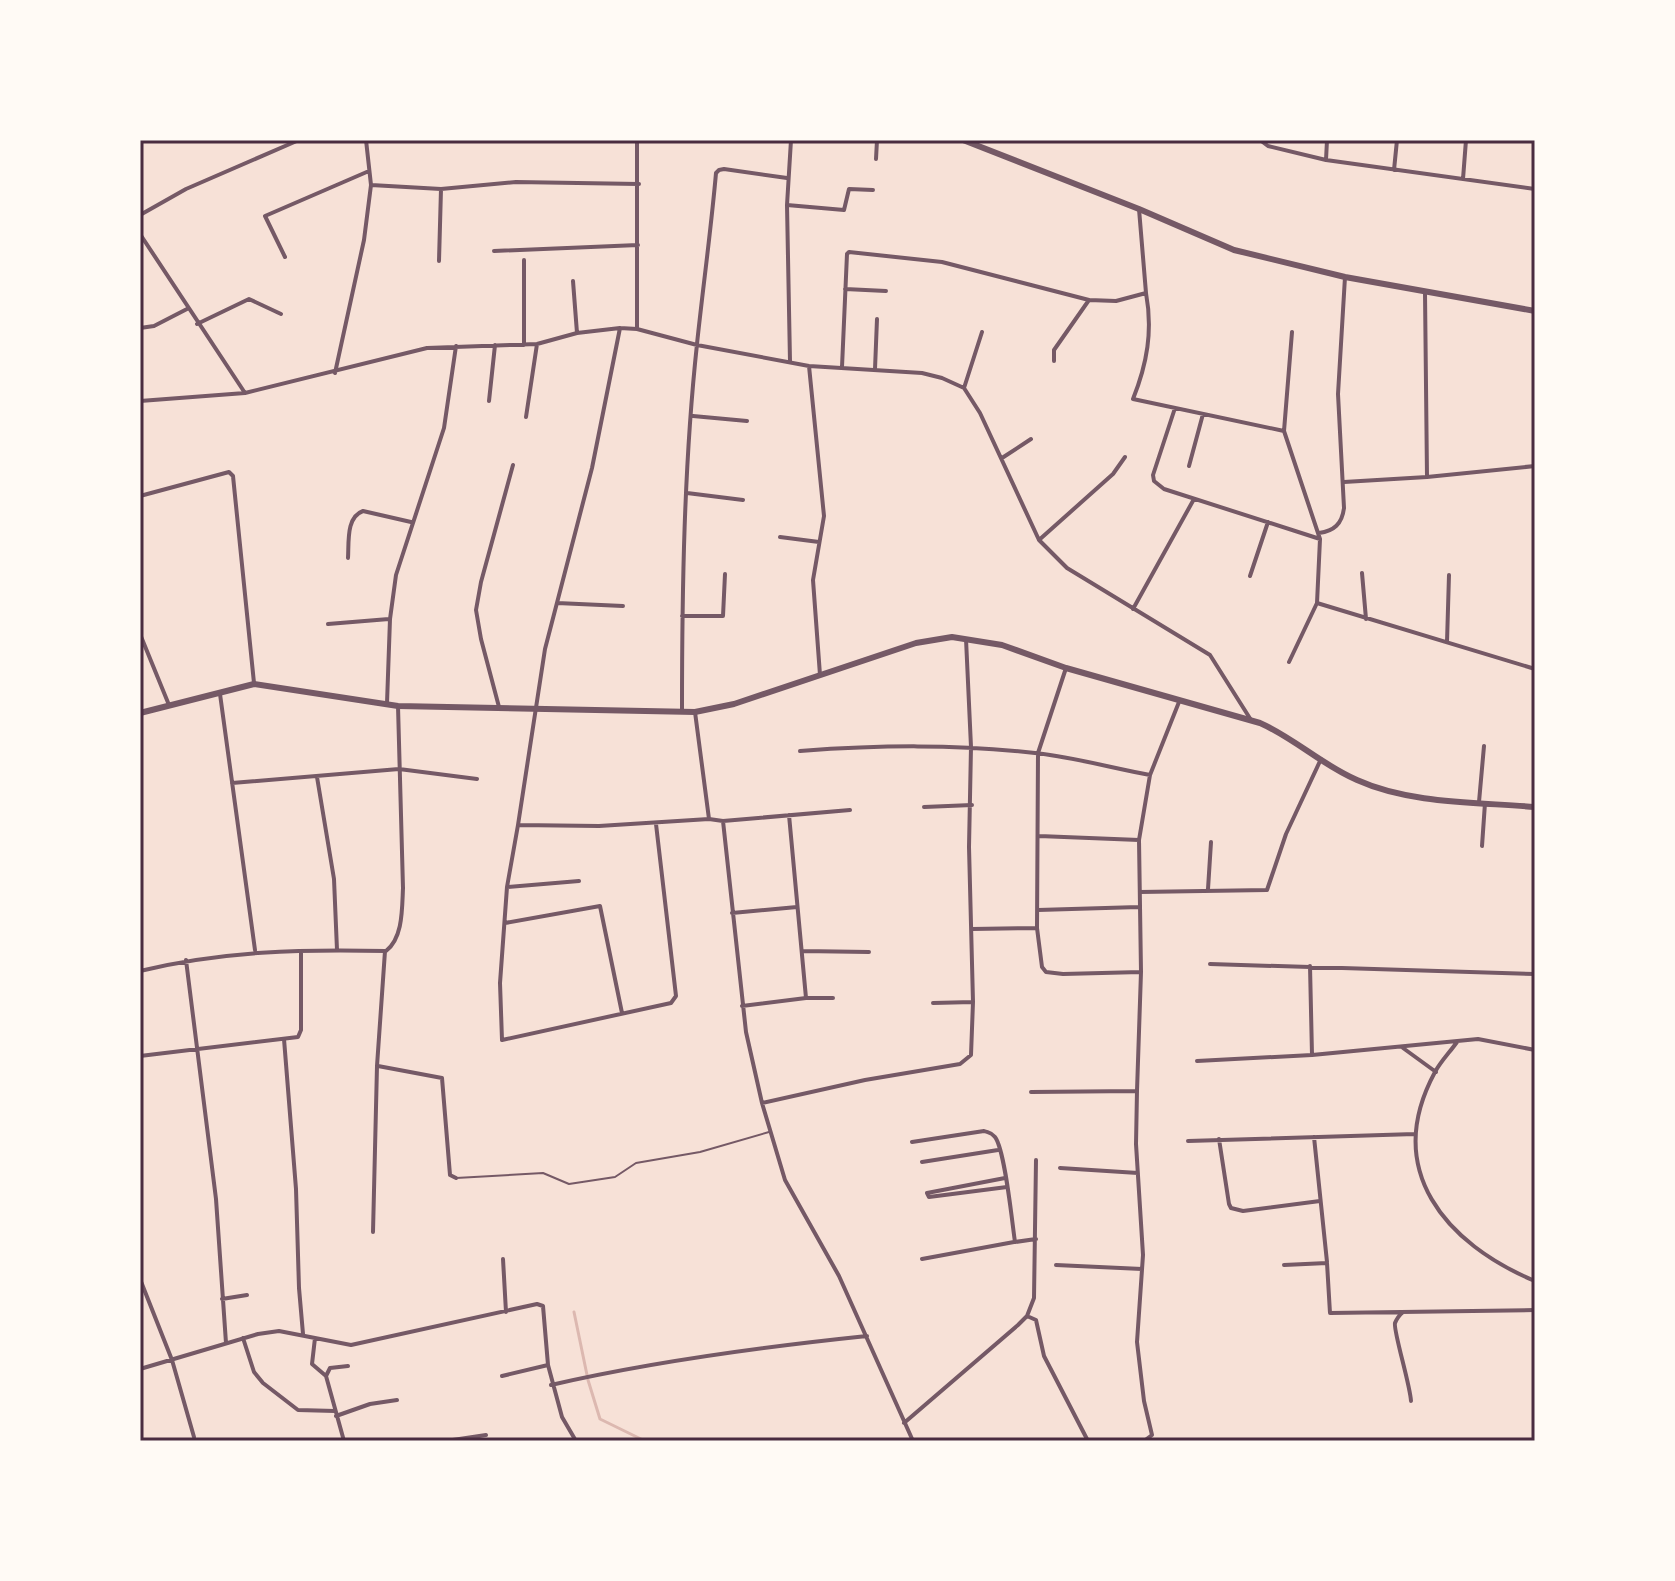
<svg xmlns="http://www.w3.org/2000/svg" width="1675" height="1581" viewBox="0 0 1675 1581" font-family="'PT Sans Narrow',sans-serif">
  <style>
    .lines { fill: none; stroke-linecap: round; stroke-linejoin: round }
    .stream { stroke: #dcb8b0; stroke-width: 3 }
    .service { stroke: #755966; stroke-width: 2 }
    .minor { stroke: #755966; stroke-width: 4 }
    .tertiary { stroke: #755966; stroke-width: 6 }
    .neatline { fill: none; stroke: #4a2c40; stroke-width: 3 }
  </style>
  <rect width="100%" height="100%" fill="#f7e1d7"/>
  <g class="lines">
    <path class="stream" d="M 574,1312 L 587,1375
      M 588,1380 L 600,1419 L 645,1441"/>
    <path class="service" d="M 456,1178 L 543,1173 L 569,1184 L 615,1177 L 636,1163 L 700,1152 L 769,1132"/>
    <path class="minor" d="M 637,140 L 637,329
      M 1260,140 L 1268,146 L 1326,160 L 1535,189
      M 876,159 L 877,140
      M 1326,160 L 1327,140
      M 1394,170 L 1397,140
      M 1463,179 L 1466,140
      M 371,185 L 441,189 L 516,182 L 639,184
      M 787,205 L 844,210 L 849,189 L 873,190
      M 140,215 L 186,189 L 299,140
      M 140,234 L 245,393
      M 494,251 L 638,245
      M 285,257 L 265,216 L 369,171
      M 524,260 L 524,345
      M 439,261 L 441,189
      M 573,281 L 577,333
      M 845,289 L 886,291
      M 1146,293 C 1153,331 1147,364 1133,399 L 1284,431
      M 1425,293 L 1427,477
      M 197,324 L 249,299 L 281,314
      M 140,328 L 154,326 L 187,309
      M 790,361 L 787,205 L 791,140
      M 1054,361 L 1054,350 L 1089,300 L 1116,301 L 1146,293 L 1139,209
      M 809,366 L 824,516 L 813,580 L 820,675
      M 842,367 L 847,254 L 849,252 L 942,262 L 1089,300
      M 875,369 L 877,319
      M 335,373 L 364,240 L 371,185 L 366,140
      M 964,388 L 982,332
      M 140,401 L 245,393 L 427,348 L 537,344 L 577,333 L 620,328 L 637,329 L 697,345 L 809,366 L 922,373 L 942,378 L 964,388 L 980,413 L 1039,540 L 1067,568 L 1210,655 L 1251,720
      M 489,401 L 495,345
      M 1175,408 L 1153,475 L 1154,481 L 1164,489 L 1320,539
      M 693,416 L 747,421
      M 526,417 L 537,344
      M 1002,458 L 1031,439
      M 1189,466 L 1203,414
      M 1344,482 L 1427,477 L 1535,466
      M 687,493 L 743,500
      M 140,496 L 229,472 L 233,476 L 254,683
      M 1319,533 C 1334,531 1342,524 1344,508 L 1338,394 L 1345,277
      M 780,537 L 819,542
      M 1039,540 L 1113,474 L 1125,457
      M 348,558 C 349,542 346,517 363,511 L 411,522
      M 1362,573 L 1366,619
      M 1250,576 L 1268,522
      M 557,603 L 623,606
      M 1317,603 L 1535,669
      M 1133,609 L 1194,499
      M 682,616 L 723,616 L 725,574
      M 328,624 L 389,619
      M 140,634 L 169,705
      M 1447,642 L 1449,575
      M 1289,662 L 1317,603 L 1320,539 L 1284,431 L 1292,332
      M 1066,668 L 1038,753 L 1037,928 L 1042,967 L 1046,972 L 1063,974 L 1141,972
      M 220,694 L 255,950
      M 387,703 L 390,619 L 396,575 L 444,428 L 456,346
      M 499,707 L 481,639 L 476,610 L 481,582 L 513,465
      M 682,711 C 682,589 684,465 697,344 C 703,287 711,230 716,173 L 719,170 L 724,169 L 787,178
      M 695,712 L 709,819
      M 800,751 C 881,745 954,744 1035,753 C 1073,757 1112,768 1150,775
      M 317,777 L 334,879 L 337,950
      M 232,783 L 399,769 L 477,779
      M 1479,802 L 1484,746
      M 924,807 L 972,805
      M 723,821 L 746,1032 L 762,1103 L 785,1180 L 839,1276 L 913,1441
      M 656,824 L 676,996 L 671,1003 L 502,1040 L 500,983 L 507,887 L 518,825 L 599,826 L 709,819 L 723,821 L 850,810
      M 518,825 L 545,649 L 592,468 L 620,328
      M 1039,836 L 1139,840
      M 1482,846 L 1485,803
      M 507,887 L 579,881
      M 1208,889 L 1211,842
      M 1140,892 L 1267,890 L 1286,834 L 1321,759
      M 1038,910 L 1139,907
      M 732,913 L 797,907
      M 505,923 L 600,906 L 622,1013
      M 972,929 L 1037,928
      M 802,951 L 869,952
      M 186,960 L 216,1199 L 226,1343
      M 1210,964 L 1535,974
      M 1310,966 L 1312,1055
      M 140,971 C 221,951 302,949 386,951 C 403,938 402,909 403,888 L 398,706
      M 806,998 L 833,998
      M 933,1003 L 973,1002
      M 742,1006 L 806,998 L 789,815
      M 284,1039 L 296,1189 L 299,1288 L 303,1334
      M 1457,1042 C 1450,1052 1441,1061 1435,1072 C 1382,1170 1446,1244 1535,1281
      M 1403,1048 L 1436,1072
      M 140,1056 L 298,1037 L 301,1030 L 301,952
      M 1197,1061 L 1312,1055 L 1478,1039 L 1535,1050
      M 378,1066 L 442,1078 L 450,1175 L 456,1178
      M 1137,1091 L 1136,1144 L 1143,1255 L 1137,1342 L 1144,1401 L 1152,1435 L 1144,1441
      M 1031,1092 L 1137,1091 L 1141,972 L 1139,840 L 1150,775 L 1179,702
      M 762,1103 L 865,1080 L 960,1064 L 971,1055 L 973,1002 L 969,847 L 971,747 L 966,639
      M 1314,1137 L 1327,1262
      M 1219,1139 L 1229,1204 L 1231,1208 L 1243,1211 L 1320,1201
      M 1188,1141 L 1415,1134
      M 912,1142 L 984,1131 C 989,1133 991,1132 995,1137 C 1005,1150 1012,1222 1015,1242 L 1036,1239
      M 922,1162 L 998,1150
      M 1060,1168 L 1138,1173
      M 927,1193 L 929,1197 L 1007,1187
      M 927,1193 L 1005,1178
      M 373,1232 L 377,1066 L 385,951
      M 503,1259 L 506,1312
      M 922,1259 L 1014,1242
      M 1056,1265 L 1142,1269
      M 1284,1265 L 1327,1263 L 1330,1313 L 1535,1310
      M 140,1279 L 172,1360 L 194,1437
      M 222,1299 L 247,1295
      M 1403,1312 C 1400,1314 1396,1320 1395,1323 C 1393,1330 1410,1384 1411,1401
      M 1027,1316 L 1036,1320 L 1044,1356 L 1088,1441
      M 243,1338 L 254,1372 L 263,1383 L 298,1410 L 335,1411
      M 315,1338 L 312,1364 L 326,1376
      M 548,1365 L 562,1417 L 576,1441
      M 140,1369 L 258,1334 L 279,1331 L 351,1345 L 537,1304 L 543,1306 L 548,1365 L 502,1376
      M 551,1385 C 655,1361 761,1347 867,1336
      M 336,1416 L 370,1404 L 397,1400
      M 904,1423 L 1018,1325 L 1027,1316 L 1034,1298 L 1036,1160
      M 344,1441 L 326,1376 L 330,1368 L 348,1366
      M 446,1441 L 486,1435"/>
    <path class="tertiary" d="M 963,140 L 1139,209 L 1234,250 L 1345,277 L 1535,311
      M 140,713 L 254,684 L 398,706 L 695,712 L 734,704 L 916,643 L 952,637 L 1002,645 L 1066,668 L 1260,723 C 1294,738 1322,765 1357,780 C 1410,804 1477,802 1535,807"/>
  </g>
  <rect width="1675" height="1581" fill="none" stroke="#fffaf5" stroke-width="284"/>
  <rect x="142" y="142" width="1391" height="1297" class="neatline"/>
</svg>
